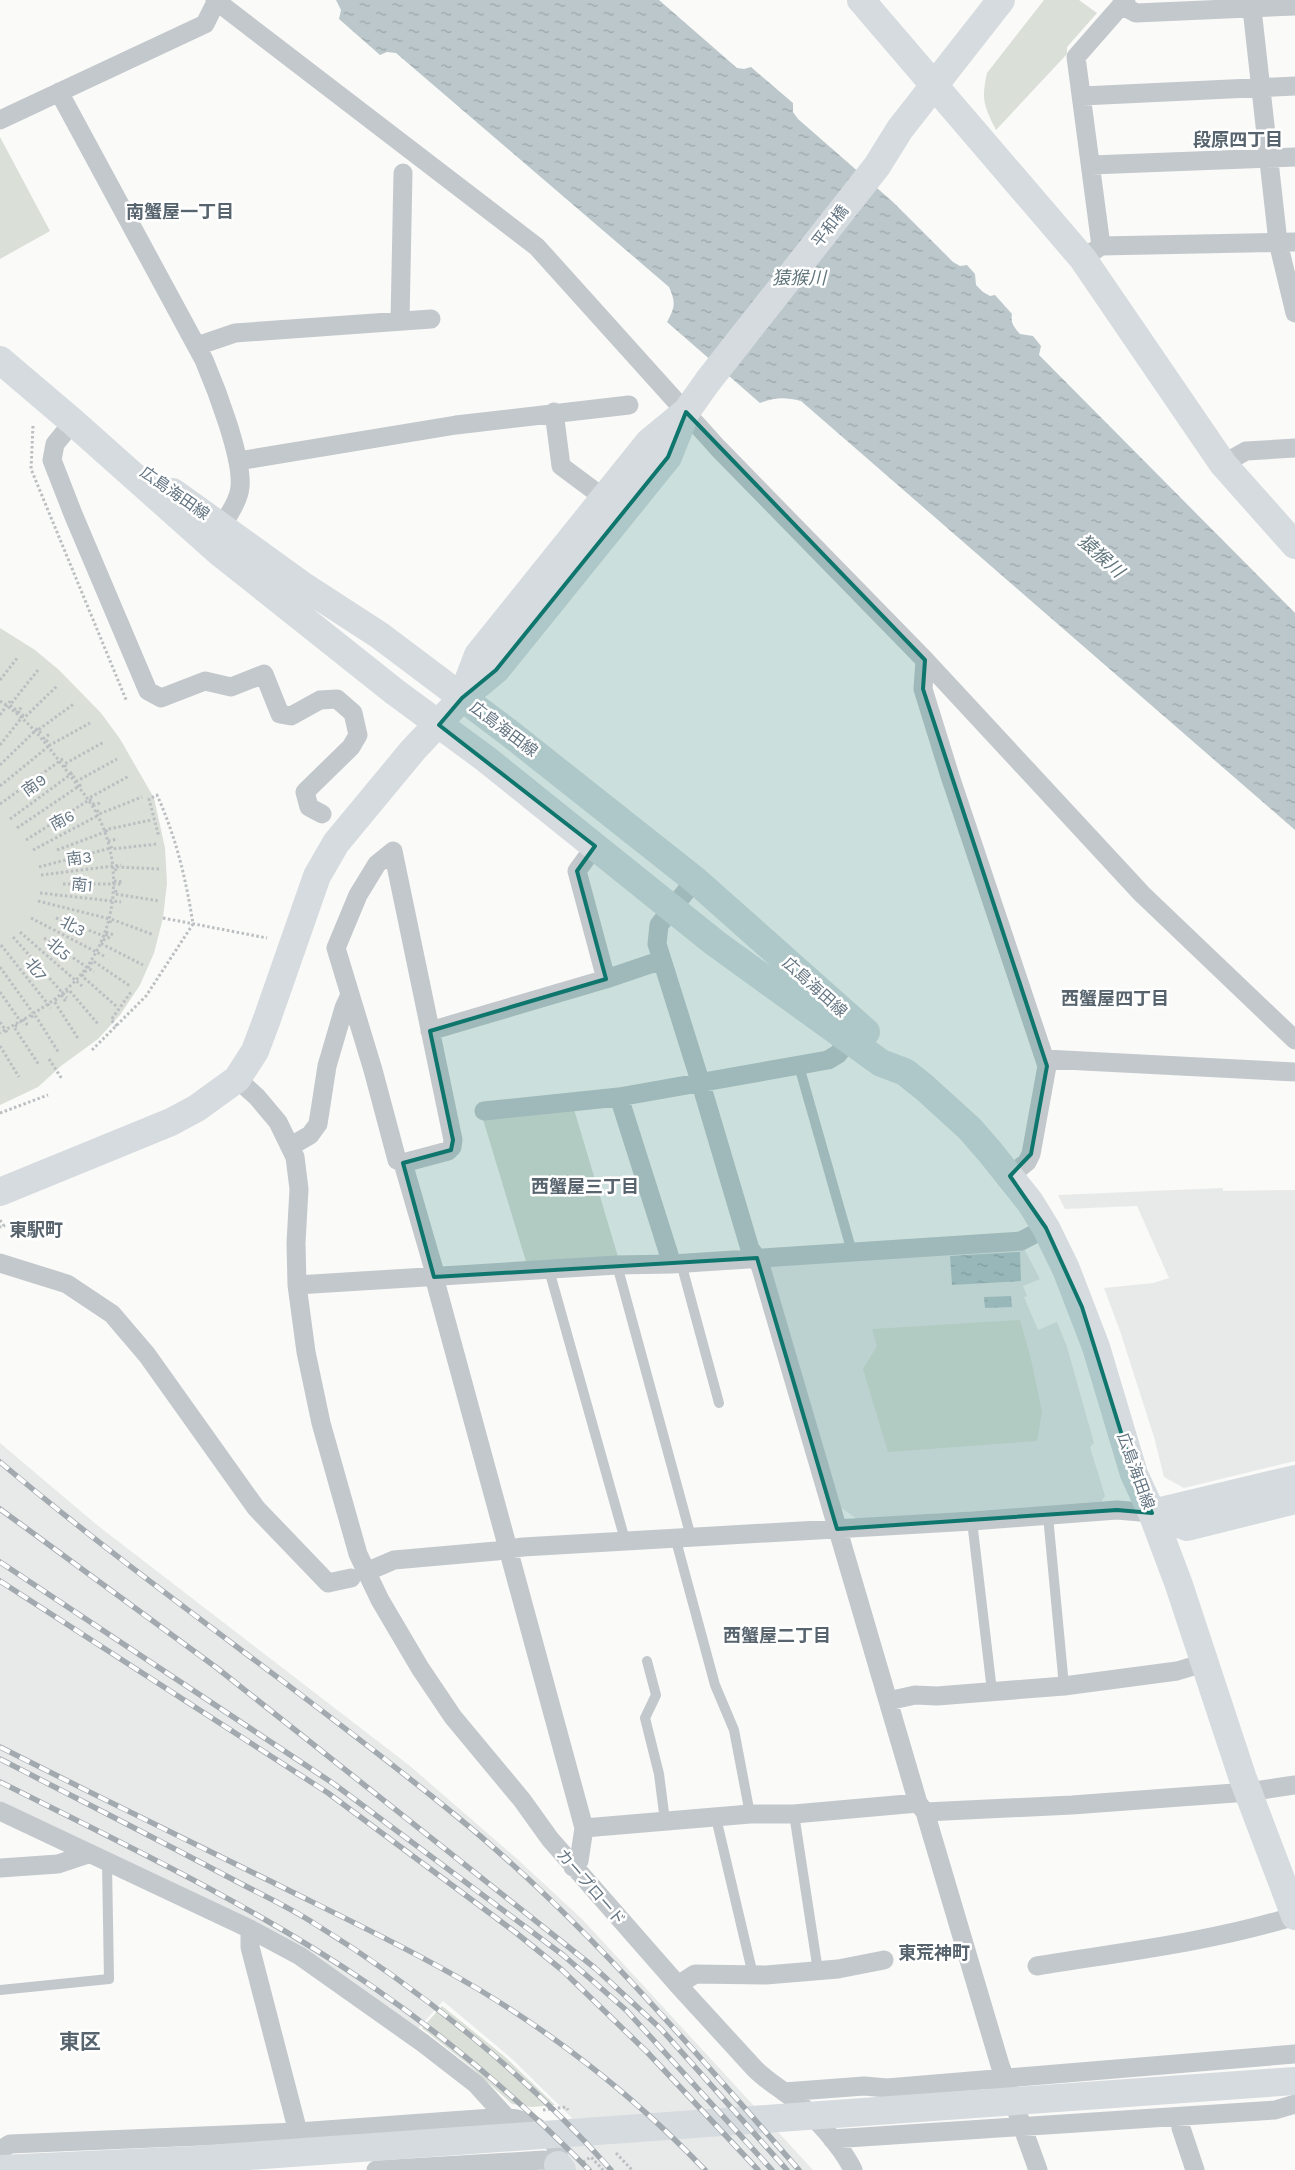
<svg xmlns="http://www.w3.org/2000/svg" width="1295" height="2170" viewBox="0 0 1295 2170" font-family="Karla,'Noto Sans JP',sans-serif">
  <style>
    .built { fill: #e8e9e9 }
    .park { fill: #dadfd7 }
    .water { fill: url(#water-ripples) }
    .lines { fill: none; stroke-linecap: round; stroke-linejoin: round }
    .path { stroke: #bbbfc2; stroke-width: 3; stroke-dasharray: 2.5 2.5; stroke-linecap: butt }
    .lane { stroke: #c3c8cc; stroke-width: 10 }
    .street { stroke: #c3c8cc; stroke-width: 19 }
    .secondary { stroke: #d6dbdf; stroke-width: 28 }
    .rail-casing { stroke: #a2aab0; stroke-width: 5.5 }
    .rail { stroke: #fff; stroke-width: 4; stroke-dasharray: 11; stroke-linecap: butt }
    .marked { fill: #0f766e; fill-opacity: 0.2; stroke: #0f766e; stroke-width: 4; stroke-linejoin: round }
    .labels { text-anchor: middle; dominant-baseline: central; stroke-width: 5; stroke-linejoin: round; paint-order: stroke }
    .street-label { font-size: 16px; fill: #657683; stroke: #fff }
    .neighbourhood-label { font-size: 18px; font-weight: bold; fill: #57646e; stroke: #fff }
    .water-label { font-size: 18px; font-style: italic; fill: #60757c; stroke: #fff }
    .district-label { font-size: 21px; font-weight: bold; fill: #57646e; stroke: #fff }
  </style>
  <defs>
    <pattern id="water-ripples" width="26" height="14" patternUnits="userSpaceOnUse" patternTransform="scale(1.25)"><rect width="26" height="14" fill="#bbc7cb"/><path d="M2 4q2-2 4 0t4 0M15 11q2-2 4 0t4 0" fill="none" stroke="#9ca6aa"/></pattern>
  </defs>
  <rect width="100%" height="100%" fill="#fafaf8"/>
  <path class="built" d="M 1223,1188 L 1223,1191 L 1295,1190 L 1295,1461 L 1184,1488 L 1164,1477 L 1154,1437 L 1120,1331 L 1104,1288 L 1153,1283 L 1169,1278 L 1137,1206 L 1065,1209 L 1058,1195 Z
    M 1023,1247 L 1040,1279 L 1023,1286 L 1027,1296 L 1024,1297 L 1038,1330 L 1057,1322 L 1067,1347 L 1094,1443 L 1090,1447 L 1105,1496 L 1100,1503 L 857,1519 L 836,1504 L 765,1268 L 771,1262 Z
    M 0,1443 L 97,1525 L 410,1766 L 515,1857 L 583,1920 L 813,2170 L 571,2170 L 536,2134 L 572,2118 L 511,2058 L 443,2001 L 415,2032 L 262,1931 L 0,1801 Z"/>
  <path class="park" d="M 1044,0 L 1079,0 L 1097,13 L 1067,47 L 1067,54 L 996,130 C 984,106 981,100 987,73 Z
    M 0,137 L 50,231 L 0,259 Z
    M 0,628 L 35,650 L 59,670 L 101,713 L 120,739 L 154,798 L 165,848 L 167,883 L 163,918 L 154,953 L 140,985 L 120,1015 L 98,1039 L 61,1066 L 38,1087 L 0,1105 Z
    M 573,1106 L 619,1260 L 527,1265 L 482,1116 Z
    M 1020,1320 L 1031,1359 L 1042,1412 L 1037,1441 L 888,1452 L 863,1369 L 877,1346 L 872,1329 Z
    M 442,2006 L 504,2056 L 555,2105 L 532,2107 L 512,2104 L 470,2066 L 422,2028 Z"/>
  <path class="water" d="M 336,0 L 659,0 L 737,68 L 744,69 L 751,67 L 793,103 L 793,112 L 798,119 L 893,202 L 953,262 L 960,266 L 967,265 L 975,274 L 976,285 L 983,292 L 990,296 L 995,295 L 1012,314 C 1010,323 1015,328 1020,334 L 1033,336 L 1041,346 L 1039,355 L 1295,613 L 1295,830 L 801,401 C 785,397 775,397 760,403 L 667,322 C 675,307 676,303 669,287 L 396,53 L 387,52 L 380,55 L 339,19 L 341,10 Z
    M 1020,1252 L 1021,1281 L 952,1285 L 950,1256 Z
    M 1011,1296 L 1012,1307 L 985,1308 L 984,1297 Z"/>
  <g class="lines">
    <path class="path" d="M 33,426 L 31,469 L 127,702
      M 38,670 L 10,705 L 25,717 L 57,686
      M 0,680 L 18,657
      M 0,701 C 31,721 50,749 72,778 C 81,790 91,802 98,816 C 126,871 116,944 69,987 C 49,1006 24,1019 0,1033
      M 16,713 L 23,706
      M 0,715 L 10,701
      M 41,733 L 38,730 L 75,703
      M 43,739 L 51,733
      M 46,740 L 50,745 L 90,723
      M 0,745 L 23,716
      M 0,765 L 39,727
      M 66,767 L 64,764 L 66,763 L 104,742
      M 70,772 L 77,781 L 117,759
      M 0,786 L 50,745
      M 0,804 L 64,758
      M 94,805 L 89,798 L 129,776
      M 93,806 L 102,802
      M 97,810 L 99,814 L 142,797
      M 10,819 L 74,772
      M 17,828 L 82,784
      M 107,832 L 106,830 L 109,829 L 151,820
      M 26,840 L 89,800
      M 108,841 L 118,839
      M 111,846 L 112,849 L 157,844
      M 33,850 L 99,815
      M 57,850 L 105,832
      M 39,867 L 111,848
      M 116,871 L 115,868 L 117,867 L 161,869
      M 41,875 L 121,865
      M 114,881 L 124,882
      M 63,884 L 122,884
      M 116,890 L 115,894 L 160,901
      M 40,893 L 121,902
      M 38,901 L 110,919
      M 31,918 L 104,956
      M 56,918 L 112,939
      M 163,918 L 267,938
      M 110,923 L 111,919 L 154,935
      M 20,932 L 82,986
      M 106,932 L 114,935
      M 107,934 L 102,944 L 143,965
      M 13,937 L 67,998
      M 44,938 L 94,972
      M 1,945 L 51,1008
      M 0,967 L 33,1013
      M 0,992 L 23,1025
      M 61,995 L 66,1002
      M 62,995 L 69,990 L 98,1024
      M 57,999 L 54,1001 L 79,1040
      M 116,1006 L 82,976 L 93,961 L 130,986
      M 31,1017 L 35,1015 L 59,1053
      M 23,1019 L 29,1027
      M 0,1022 L 8,1034
      M 17,1025 L 14,1027 L 39,1065
      M 117,1026 L 111,1020 L 131,992
      M 0,1046 L 19,1077
      M 92,1050 L 146,996 L 193,924 C 186,879 176,837 157,795 L 149,799 L 159,837
      M 49,1059 L 62,1079
      M 0,1113 L 48,1095
      M 0,1220 L 4,1226 L 0,1227
      M 543,2110 L 566,2107 L 568,2110
      M 616,2153 L 632,2170
      M 583,2162 L 591,2157 L 603,2170"/>
    <path class="lane" d="M 799,1066 L 852,1252
      M 681,1263 L 719,1403
      M 617,1265 L 691,1537
      M 549,1270 L 625,1540
      M 1048,1516 L 1064,1686
      M 972,1521 L 992,1691
      M 675,1537 L 715,1685 L 734,1730 L 750,1814
      M 647,1661 L 656,1695 L 645,1718 L 659,1774 L 665,1821
      M 794,1814 L 818,1971
      M 716,1818 L 753,1975
      M 0,1990 L 109,1979 L 107,1863"/>
    <path class="street" d="M 215,0 L 537,247 L 718,448 L 925,660 L 1142,894 L 1295,1040
      M 1251,0 L 1278,242 L 1295,313
      M 1121,5 L 1136,13 L 1295,6
      M 59,92 L 204,360 C 216,388 243,458 240,487 C 239,500 229,515 222,525
      M 1082,96 L 1295,86
      M 0,120 L 205,24 L 217,0
      M 1091,165 L 1295,157
      M 1101,246 L 1076,57 L 1126,0
      M 1091,253 L 1101,246 L 1295,242
      M 400,321 L 403,173
      M 197,346 L 235,333 L 431,319
      M 554,412 L 561,466 L 604,498
      M 73,422 L 55,444 L 52,460 L 73,514 L 148,691 L 161,698 L 205,681 L 231,687 L 264,674 L 280,714 L 291,716 L 320,700 L 337,699 L 353,713 L 358,735 L 351,747 L 305,792 L 309,807 L 322,814
      M 238,461 L 456,425 L 629,405
      M 1223,464 L 1246,451 L 1295,448
      M 925,660 L 923,689 L 950,776 L 1047,1066 L 1031,1154 L 1027,1162 L 1010,1176
      M 695,880 L 659,925 L 657,944 L 701,1084 L 750,1249 L 757,1258 L 761,1268 L 918,1803 L 925,1812 L 1000,2065 L 1038,2170
      M 606,979 L 662,960
      M 430,1031 L 606,979 L 577,871 L 595,846
      M 1045,1059 L 1295,1072
      M 237,1079 L 257,1097 L 278,1122 L 295,1157 L 299,1189 L 296,1243 L 297,1285 L 306,1352 L 321,1423 L 358,1554 L 380,1600 L 420,1668 L 453,1717 L 522,1800 L 550,1839 L 678,1985 L 755,2069 C 767,2081 778,2087 791,2097 C 811,2112 843,2148 853,2170
      M 619,1097 L 672,1264
      M 484,1111 L 619,1097 L 828,1060 L 838,1054 L 855,1031
      M 291,1146 L 310,1135 L 318,1124 L 327,1066 L 344,1008 L 349,997
      M 403,1163 L 448,1151 L 452,1147 L 453,1140 L 393,851 L 377,864 L 358,895 L 336,948 L 373,1070 L 397,1160 L 403,1163 L 434,1270 L 436,1284 L 584,1828 L 579,1861 L 573,1867
      M 0,1263 L 67,1284 L 112,1314 L 147,1355 L 256,1508 L 328,1583 L 351,1578
      M 297,1285 L 617,1265 L 672,1264 L 1021,1241 L 1046,1228
      M 366,1572 L 394,1560 L 496,1551 L 523,1547 L 972,1521 L 1117,1510 L 1152,1513
      M 888,1701 L 915,1695 L 937,1696 L 1064,1686 L 1177,1671 L 1204,1663
      M 0,1811 L 250,1929 L 300,1956 L 423,2043 L 476,2084 L 506,2117 L 507,2126
      M 925,1812 L 1072,1805 L 1248,1792 L 1295,1785
      M 584,1828 L 750,1814 L 794,1814 L 918,1803
      M 0,1868 L 58,1864 L 88,1854
      M 250,1929 L 250,1947 L 298,2132
      M 1037,1966 C 1123,1952 1211,1942 1295,1916
      M 678,1985 L 695,1974 L 766,1975 L 838,1969 L 884,1960
      M 784,2092 L 864,2086 L 887,2088 L 1295,2054
      M 1180,2117 L 1181,2128 L 1195,2170
      M 832,2139 L 1275,2110 L 1295,2104
      M 0,2150 L 10,2144 L 298,2132 L 506,2117 C 531,2120 562,2136 558,2165 L 544,2160 L 376,2170"/>
    <path class="secondary" d="M 861,0 L 1083,259 L 1223,464 L 1295,545
      M 0,360 L 73,422 L 219,552 L 395,692 L 486,759 L 715,943 L 881,1063 L 905,1072 L 925,1088 L 970,1129 L 990,1152 L 1030,1202 L 1046,1228 L 1066,1269 L 1096,1347 L 1134,1474 L 1152,1513 L 1179,1585 L 1242,1776 L 1295,1916
      M 173,492 L 305,587 L 379,635 L 508,732 L 695,880 L 866,1032
      M 462,697 L 478,655 L 649,442 L 683,414
      M 0,1192 L 171,1122 L 197,1108 L 237,1079 L 255,1051 L 267,1019 L 317,876 L 336,843 L 413,750 L 462,698 L 496,670 L 668,457 L 686,412 L 708,381 L 877,166 L 900,129 L 1001,0
      M 1152,1513 L 1187,1527 L 1295,1500
      M 1152,1513 L 1295,1479
      M 558,2165 L 562,2170
      M 0,2169 L 193,2160 L 1295,2081"/>
    <g class="rail-casing">
      <path id="rail" d="M 0,1462 C 147,1586 306,1693 455,1815 C 583,1919 690,2046 799,2170
        M 0,1509 L 217,1668 L 595,1968 L 661,2029 L 787,2170
        M 0,1562 L 334,1784 L 563,1955 L 626,2010 L 772,2170
        M 0,1581 L 328,1793 L 515,1932 L 562,1970 L 647,2052 L 758,2170
        M 0,1747 C 89,1792 178,1836 268,1880 C 338,1915 410,1949 478,1989 C 561,2039 638,2100 705,2170
        M 0,1759 C 78,1799 155,1838 232,1879 C 260,1894 289,1907 315,1924 C 419,1988 530,2078 611,2170
        M 0,1782 C 126,1845 254,1906 370,1985 C 449,2039 522,2102 589,2170"/>
    </g>
    <use href="#rail" class="rail"/>
  </g>
  <path class="marked" d="M 686,412 L 925,660 L 923,689 L 1047,1066 L 1031,1154 L 1010,1176 L 1046,1228 L 1082,1307 L 1134,1474 L 1152,1513 L 1117,1510 L 837,1529 L 757,1258 L 434,1277 L 403,1163 L 451,1150 L 453,1140 L 430,1031 L 606,979 L 577,871 L 595,846 L 439,725 L 462,698 L 496,670 L 668,457 Z"/>
  <g class="labels">
    <g class="street-label">
      <text transform="translate(830 226) rotate(-52)">平和橋</text>
      <text transform="translate(175 493) rotate(35)">広島海田線</text>
      <text transform="translate(504 729) rotate(37)">広島海田線</text>
      <text transform="translate(34 785) rotate(-36)">南9</text>
      <text transform="translate(62 820) rotate(-28)">南6</text>
      <text transform="translate(79 858) rotate(-7)">南3</text>
      <text transform="translate(82 885) rotate(6)">南1</text>
      <text transform="translate(73 926) rotate(27)">北3</text>
      <text transform="translate(59 949) rotate(41)">北5</text>
      <text transform="translate(36 969) rotate(52)">北7</text>
      <text transform="translate(815 987) rotate(42)">広島海田線</text>
      <text transform="translate(1136 1471) rotate(70)">広島海田線</text>
      <text transform="translate(591 1887) rotate(49)">カープロード</text>
    </g>
    <g class="neighbourhood-label">
      <text x="1238" y="140">段原四丁目</text>
      <text x="180" y="212">南蟹屋一丁目</text>
      <text x="1115" y="999">西蟹屋四丁目</text>
      <text x="585" y="1187">西蟹屋三丁目</text>
      <text x="36" y="1230">東駅町</text>
      <text x="777" y="1636">西蟹屋二丁目</text>
      <text x="934" y="1953">東荒神町</text>
    </g>
    <g class="water-label">
      <text x="799" y="278">猿猴川</text>
      <text transform="translate(1101 556) rotate(42)">猿猴川</text>
    </g>
    <g class="district-label">
      <text x="80" y="2042">東区</text>
    </g>
  </g>
</svg>
